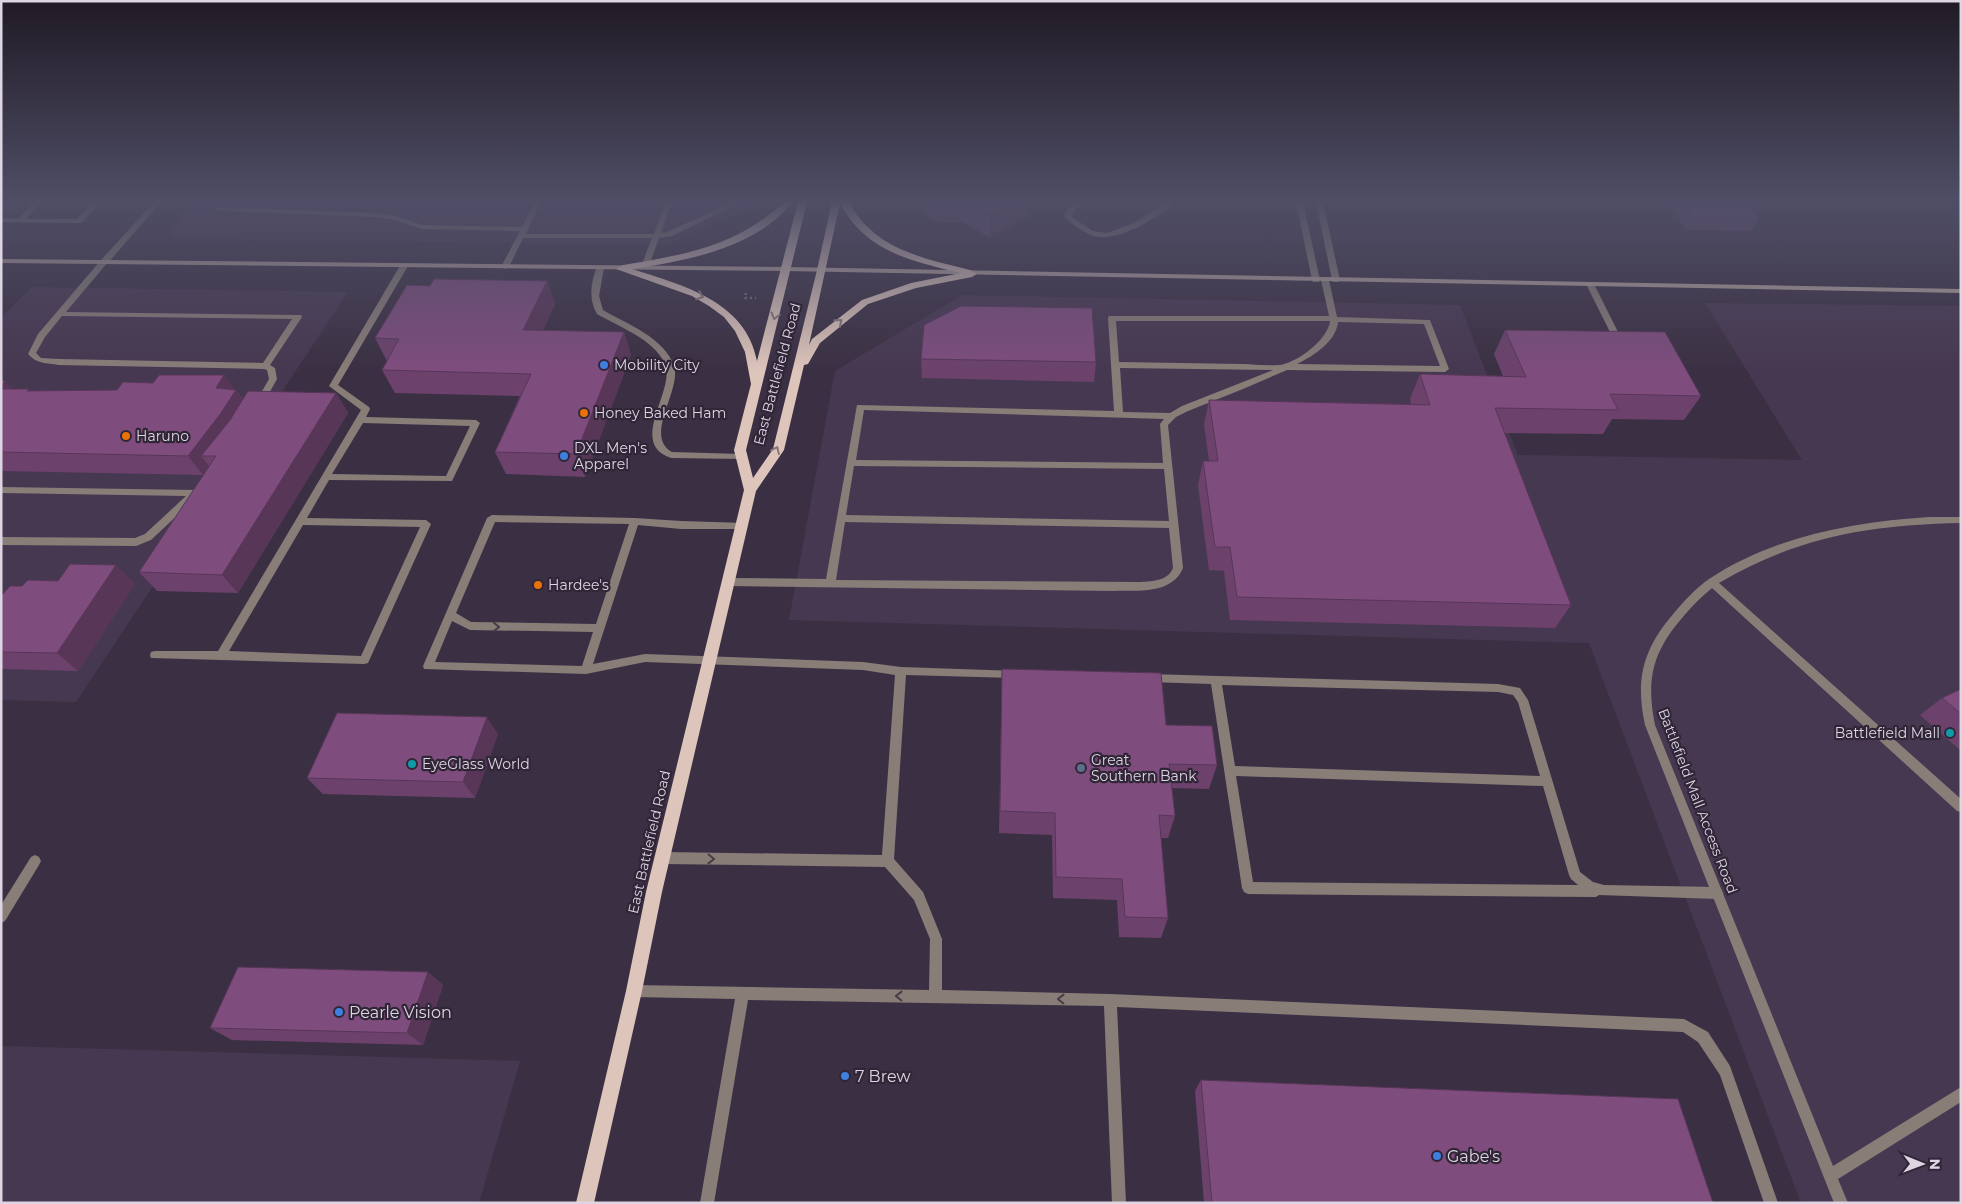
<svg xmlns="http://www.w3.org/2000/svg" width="1962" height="1204" viewBox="0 0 1962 1204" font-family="Montserrat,sans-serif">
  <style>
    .built { fill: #473851 }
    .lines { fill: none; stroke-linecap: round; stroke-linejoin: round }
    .path { stroke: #776e7e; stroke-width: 2.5; stroke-dasharray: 2 3; stroke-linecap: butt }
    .lane { fill: #897d78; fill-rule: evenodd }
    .street { fill: #897d78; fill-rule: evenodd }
    .secondary { fill: #b8a69e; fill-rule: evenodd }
    .primary { fill: #ddc5bb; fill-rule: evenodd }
    .wall { fill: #6c426c }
    .shaded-wall { fill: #583658 }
    .building { fill: #7e4d7e; stroke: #583658 }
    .oneway { stroke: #87767a }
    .oneway2 { stroke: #473c48 }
    .shop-dot { fill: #3f7fe0; stroke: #312638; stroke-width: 2 }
    .food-dot { fill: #e8710a; stroke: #312638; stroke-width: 2 }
    .culture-dot { fill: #0f9aa8; stroke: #312638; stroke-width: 2 }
    .service-dot { fill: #5c6f8a; stroke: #312638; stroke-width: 2 }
    .labels { text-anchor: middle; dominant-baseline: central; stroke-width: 4.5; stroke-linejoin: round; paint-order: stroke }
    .poi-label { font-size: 14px; fill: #ddd6e2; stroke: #312638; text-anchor: start }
    .street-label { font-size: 14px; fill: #ddd6e2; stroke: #312638 }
    .near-poi-label { font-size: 16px; fill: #ddd6e2; stroke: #312638; text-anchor: start }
  </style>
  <rect width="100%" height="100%" fill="#3b3043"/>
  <path class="built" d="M 194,202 L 762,202 L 666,245 L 178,239 L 170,231 Z
    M 32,287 L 348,292 L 76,702 L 1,700 L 1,318 Z
    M 962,295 L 1460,305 L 1518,455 L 1802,460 L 1705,303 L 1961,306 L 1961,1203 L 1801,1203 L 1589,643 L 789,620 L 835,371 Z
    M 1,1046 L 520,1061 L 479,1203 L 1,1203 Z"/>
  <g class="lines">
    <path class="path" d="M 746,293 L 745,298 L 756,298"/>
    <path class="lane" d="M 34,202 L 41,202 L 26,219 L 77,219 L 93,202 L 100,202 L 82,223 L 79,223 L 1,222 L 1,218 L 18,219 Z
      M 534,202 L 541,202 L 526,234 L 654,234 L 665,202 L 672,202 L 661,233 L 667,232 L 733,202 L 742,202 L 672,236 L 659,238 L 649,266 L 646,266 L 642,264 L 652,238 L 523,238 L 509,267 L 505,269 L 501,267 L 520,231 L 422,229 L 394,220 L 374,217 L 219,211 L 215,209 L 219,207 L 374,213 L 395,216 L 423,225 L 522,227 Z
      M 1077,202 L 1086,202 L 1078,208 L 1072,215 L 1073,218 L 1093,231 L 1107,233 L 1134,223 L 1168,202 L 1176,202 C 1159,217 1123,239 1100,237 C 1092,237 1085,232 1078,228 C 1073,224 1068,221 1064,215 L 1072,204 Z
      M 1296,202 L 1303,202 L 1320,280 L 1319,282 L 1313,282 L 1312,280 Z
      M 1316,202 L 1323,202 L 1340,280 L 1339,282 L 1333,282 L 1332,280 Z
      M 101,260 L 104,260 L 108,262 L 66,312 L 301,315 L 302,317 L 270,365 L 275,368 L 277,379 L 263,404 L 260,405 L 256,402 L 269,379 L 267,370 L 264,369 L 59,365 C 46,363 37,364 28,354 L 38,334 ZM 62,316 L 292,319 L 263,363 L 59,359 L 41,358 L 36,353 L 45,337 Z
      M 401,264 L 404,264 L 408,266 L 338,385 L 369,407 L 370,409 L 366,417 L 476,420 L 480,423 L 452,481 L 329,480 L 307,518 L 426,520 L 431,524 L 368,663 L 364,664 L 151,658 L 150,655 L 151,652 L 155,651 L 218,651 L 361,410 L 329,386 ZM 363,423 L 470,426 L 446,476 L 332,474 ZM 303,525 L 420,527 L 361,656 L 229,651 Z
      M 597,266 L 603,266 L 604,268 L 599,296 L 603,310 C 627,324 665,338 674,366 C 682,390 643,436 672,452 L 741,454 L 744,455 L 745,457 L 744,459 L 671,458 C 627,444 676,390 665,364 C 654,339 619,327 597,314 C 588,299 591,282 597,266 Z
      M 1322,278 L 1328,278 L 1329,280 L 1337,317 L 1430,320 L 1449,369 L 1445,372 L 1287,370 L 1243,389 L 1188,411 L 1176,417 L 1168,425 L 1183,568 C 1172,595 1137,590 1113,591 L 728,586 L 725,585 L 723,582 L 725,579 L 728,578 L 826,579 L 857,405 L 1114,411 L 1108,318 L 1109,316 L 1329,316 L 1321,280 ZM 1116,321 L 1330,321 C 1328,339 1300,360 1284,364 C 1274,367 1254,364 1242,364 C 1201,363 1160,363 1119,362 ZM 1338,322 L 1424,324 L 1440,366 L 1297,364 C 1313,356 1336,342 1338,322 ZM 1120,368 L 1273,370 L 1182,406 L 1170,413 L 1123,412 ZM 864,410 L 1164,419 L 1160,424 L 1163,463 L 856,460 ZM 854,466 L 1164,469 L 1169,521 L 846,515 ZM 845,522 L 1169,528 L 1173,568 C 1168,581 1153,581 1141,582 L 836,580 Z
      M 1587,282 L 1590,282 L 1594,284 L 1618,332 L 1617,334 L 1611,334 L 1586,284 Z
      M 1,487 L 196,490 L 201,493 L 151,540 L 136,546 L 1,545 L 1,537 L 135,538 L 145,534 L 186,496 L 1,493 Z
      M 492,515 L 635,518 L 681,521 L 745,523 L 747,525 L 745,527 L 742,529 L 681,529 L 638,525 L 593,664 L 645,654 L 863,662 L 901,667 L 1018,671 L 1019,674 L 1018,677 L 1014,678 L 906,675 L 894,859 L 923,892 L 942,939 L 942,990 L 1110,994 L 1684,1019 L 1708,1032 L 1730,1066 L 1778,1203 L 1764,1203 L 1720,1075 L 1698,1042 L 1683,1032 L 1117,1007 L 1126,1203 L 1112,1203 L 1104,1006 L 748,1000 L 714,1203 L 700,1203 L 735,999 L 634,997 L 629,996 L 628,991 L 629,986 L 634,985 L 929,990 L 930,939 L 914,900 L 885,867 L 663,864 L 659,862 L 657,858 L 659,854 L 663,852 L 882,855 L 895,675 L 863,670 L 645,662 L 586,674 L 424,669 L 423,666 L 487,518 ZM 495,522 L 629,524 L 596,624 L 471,622 L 456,613 ZM 452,621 L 470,630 L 593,632 L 582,666 L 435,662 Z
      M 1148,674 L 1498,684 L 1520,688 L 1528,700 L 1580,872 L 1593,882 L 1604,885 L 1717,887 L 1721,889 L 1723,893 L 1721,897 L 1717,899 L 1599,895 L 1596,897 L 1248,894 L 1244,892 L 1242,888 L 1211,684 L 1148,682 L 1144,681 L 1143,678 L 1144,675 ZM 1222,685 L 1498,692 L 1513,695 L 1518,702 L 1540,776 L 1235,766 ZM 1236,776 L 1543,786 L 1569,875 L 1571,879 L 1578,885 L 1253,882 Z"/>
    <path class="street" d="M 154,202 L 161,202 L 107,264 L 101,264 L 101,260 Z
      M 1929,517 L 1961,517 L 1961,523 C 1870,525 1799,536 1719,583 L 1961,799 L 1961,812 L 1957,811 L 1712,588 C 1701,597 1691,607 1682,618 C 1652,653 1646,680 1655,725 L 1833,1166 L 1961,1087 L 1961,1102 L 1838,1179 L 1848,1203 L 1834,1203 L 1645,725 C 1635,679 1643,649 1674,613 C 1684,601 1696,588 1709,579 C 1774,536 1853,522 1929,517 Z
      M 35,855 L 39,857 L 41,861 L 39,865 L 5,921 L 1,923 L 1,905 L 31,857 Z"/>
    <path class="secondary" d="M 1,259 L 786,267 L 1961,289 L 1961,293 L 786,271 L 1,263 Z"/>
    <path class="primary" d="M 784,202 L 793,202 C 754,249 689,260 632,269 C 682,285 746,301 757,361 L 798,202 L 807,202 L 746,450 L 753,478 L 773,449 L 817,270 L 832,202 L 849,202 C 874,249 922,258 970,270 L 977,274 L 972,277 L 916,288 L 868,304 L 820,343 L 808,364 L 804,365 L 784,450 L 756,491 L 662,892 L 642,991 L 594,1203 L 576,1203 L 626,991 L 646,892 L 744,490 L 734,450 L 751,384 L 745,352 L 735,331 L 724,317 L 709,306 L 692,296 L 616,269 L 623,265 C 684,255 737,246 784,202 ZM 840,203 C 866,252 911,261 961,273 L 911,283 L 862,300 L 812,339 L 809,345 Z"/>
  </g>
  <path class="wall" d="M 1,202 L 20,202 L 12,210 L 1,210 Z
    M 922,202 L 1027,202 L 1027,217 L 990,238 L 963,222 L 940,222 L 928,217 L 923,213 Z
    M 1671,202 L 1748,202 L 1759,218 L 1751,231 L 1686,230 L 1670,204 Z
    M 547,281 L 555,304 L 543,330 L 624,332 L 631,355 L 585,477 L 506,474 L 495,452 L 520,396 L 395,393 L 382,370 L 387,361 L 375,338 L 430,286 Z
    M 1505,330 L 1701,396 L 1684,420 L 1612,419 L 1603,434 L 1504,433 L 1571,605 L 1555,628 L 1230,620 L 1224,571 L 1209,570 L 1198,485 L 1203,461 L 1209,461 L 1204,424 L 1209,400 L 1411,404 L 1410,399 L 1420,374 L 1503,376 L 1494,354 Z
    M 921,359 L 1096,362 L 1094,382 L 922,378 Z
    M 1,380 L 13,389 L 31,391 L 235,390 L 236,390 L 243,400 L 336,393 L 348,413 L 238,593 L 157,591 L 139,572 L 208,469 L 203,475 L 1,471 Z
    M 135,584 L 78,671 L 1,669 L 1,596 L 22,586 Z
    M 1002,669 L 1166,725 L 1217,765 L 1209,789 L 1172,788 L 1175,816 L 1168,838 L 1161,838 L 1168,918 L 1161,938 L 1119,937 L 1117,900 L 1053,898 L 1052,835 L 999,833 Z
    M 1961,689 L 1961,751 L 1920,715 L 1942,698 Z
    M 498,734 L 475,798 L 323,794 L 307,778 Z
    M 428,972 L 443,985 L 423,1045 L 232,1040 L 210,1028 Z
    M 1201,1080 L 1713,1203 L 1204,1203 L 1195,1091 Z"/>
  <path class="shaded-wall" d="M 5,202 L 20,202 L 12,210 Z
    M 1009,202 L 1027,202 L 1027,217 L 990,238 L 990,213 Z
    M 547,281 L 555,304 L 533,353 L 523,330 Z
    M 624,332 L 631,355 L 585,477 L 576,454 Z
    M 224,375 L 250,410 L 216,456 L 201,456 L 210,467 L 203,475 L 188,456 L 216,388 Z
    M 5,381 L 23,400 L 1,391 L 1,386 Z
    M 336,393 L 348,413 L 238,593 L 222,575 Z
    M 116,565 L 135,584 L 78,671 L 57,653 Z
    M 487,717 L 498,734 L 475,798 L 463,782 Z
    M 428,972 L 443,985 L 423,1045 L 407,1033 Z"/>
  <path class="building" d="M 972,202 L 1009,202 L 990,213 Z
    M 1685,202 L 1748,202 L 1759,218 L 1694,217 Z
    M 434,279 L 547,281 L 523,330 L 624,332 L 576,454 L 495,452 L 531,374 L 382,370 L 399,339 L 375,338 L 407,285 L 430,286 Z
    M 961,306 L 1092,308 L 1096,362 L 921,359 L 924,325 Z
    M 1505,330 L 1665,332 L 1701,396 L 1610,394 L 1618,410 L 1495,408 L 1571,605 L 1237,597 L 1230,547 L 1215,547 L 1203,461 L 1218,461 L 1209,400 L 1430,405 L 1420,374 L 1526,377 Z
    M 159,375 L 224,375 L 216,388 L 236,390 L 221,413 L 188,456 L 1,452 L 1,389 L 29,389 L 27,391 L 117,390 L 123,382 L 153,383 Z
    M 1,380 L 5,381 L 1,386 Z
    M 248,391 L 336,393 L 222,575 L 139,572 L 216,456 L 201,456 L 230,420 Z
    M 70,564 L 116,565 L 57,653 L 1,652 L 1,596 L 10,586 L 22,586 L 28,580 L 58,581 Z
    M 1002,669 L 1161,673 L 1166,725 L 1212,726 L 1217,765 L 1169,764 L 1175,816 L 1159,815 L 1168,918 L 1125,917 L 1122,879 L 1056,877 L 1055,813 L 1000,811 Z
    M 1961,689 L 1961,714 L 1942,698 Z
    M 337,713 L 487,717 L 463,782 L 307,778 Z
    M 238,967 L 428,972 L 407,1033 L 210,1028 Z
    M 1201,1080 L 1678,1099 L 1713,1203 L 1212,1203 Z"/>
  <defs><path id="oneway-chevron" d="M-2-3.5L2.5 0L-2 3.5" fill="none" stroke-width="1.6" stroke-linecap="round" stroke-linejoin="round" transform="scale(1.25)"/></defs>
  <g class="oneway">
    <use href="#oneway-chevron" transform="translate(700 296) rotate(21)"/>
    <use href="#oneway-chevron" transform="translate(775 316) rotate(105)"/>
    <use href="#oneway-chevron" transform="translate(839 322) rotate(-40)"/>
    <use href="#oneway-chevron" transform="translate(776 450) rotate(-65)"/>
  </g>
  <g class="oneway2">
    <use href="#oneway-chevron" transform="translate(496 627) rotate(1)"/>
    <use href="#oneway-chevron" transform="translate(711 859) rotate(1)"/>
    <use href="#oneway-chevron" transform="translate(899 996) rotate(-179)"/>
    <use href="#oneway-chevron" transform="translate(1061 999) rotate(-179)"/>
  </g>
  <linearGradient id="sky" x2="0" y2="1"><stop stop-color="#201a25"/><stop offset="0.54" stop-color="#4f4e66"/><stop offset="1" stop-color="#4f4e66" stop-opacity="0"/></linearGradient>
  <rect width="1962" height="371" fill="url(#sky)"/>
  <g class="shop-dot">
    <circle cx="604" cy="365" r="5"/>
    <circle cx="564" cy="456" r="5"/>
    <circle cx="339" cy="1012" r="5"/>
    <circle cx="845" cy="1076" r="5"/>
    <circle cx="1437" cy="1156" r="5"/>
  </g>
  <g class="food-dot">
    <circle cx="584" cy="413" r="5"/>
    <circle cx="126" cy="436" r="5"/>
    <circle cx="538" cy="585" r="5"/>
  </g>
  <g class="culture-dot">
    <circle cx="1950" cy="733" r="5"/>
    <circle cx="412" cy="764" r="5"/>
  </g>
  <circle class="service-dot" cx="1081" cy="768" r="5"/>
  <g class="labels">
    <g class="poi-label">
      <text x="614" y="365">Mobility City</text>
      <text x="594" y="413">Honey Baked Ham</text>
      <text x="136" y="436">Haruno</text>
      <text x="574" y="448">DXL Men's<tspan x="574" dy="16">Apparel</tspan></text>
      <text x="548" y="585">Hardee's</text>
      <text x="1940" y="733" text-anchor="end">Battlefield Mall</text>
      <text x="1091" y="760">Great<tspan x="1091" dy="16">Southern Bank</tspan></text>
      <text x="422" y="764">EyeGlass World</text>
    </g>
    <g class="street-label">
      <text transform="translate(777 374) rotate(-75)">East Battlefield Road</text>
      <text transform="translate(1698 801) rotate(69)">Battlefield Mall Access Road</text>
      <text transform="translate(649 842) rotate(-77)">East Battlefield Road</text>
    </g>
    <g class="near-poi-label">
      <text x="349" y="1012">Pearle Vision</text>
      <text x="855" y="1076">7 Brew</text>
      <text x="1447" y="1156">Gabe's</text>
    </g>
  </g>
  <rect width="1962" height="1204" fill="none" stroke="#ddd6e2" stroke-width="5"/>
  <g transform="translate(1922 1164) rotate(91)" stroke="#312638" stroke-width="4" paint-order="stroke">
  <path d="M0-4L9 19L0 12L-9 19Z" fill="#ddd6e2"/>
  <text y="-8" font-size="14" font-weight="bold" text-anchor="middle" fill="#ddd6e2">N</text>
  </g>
</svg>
